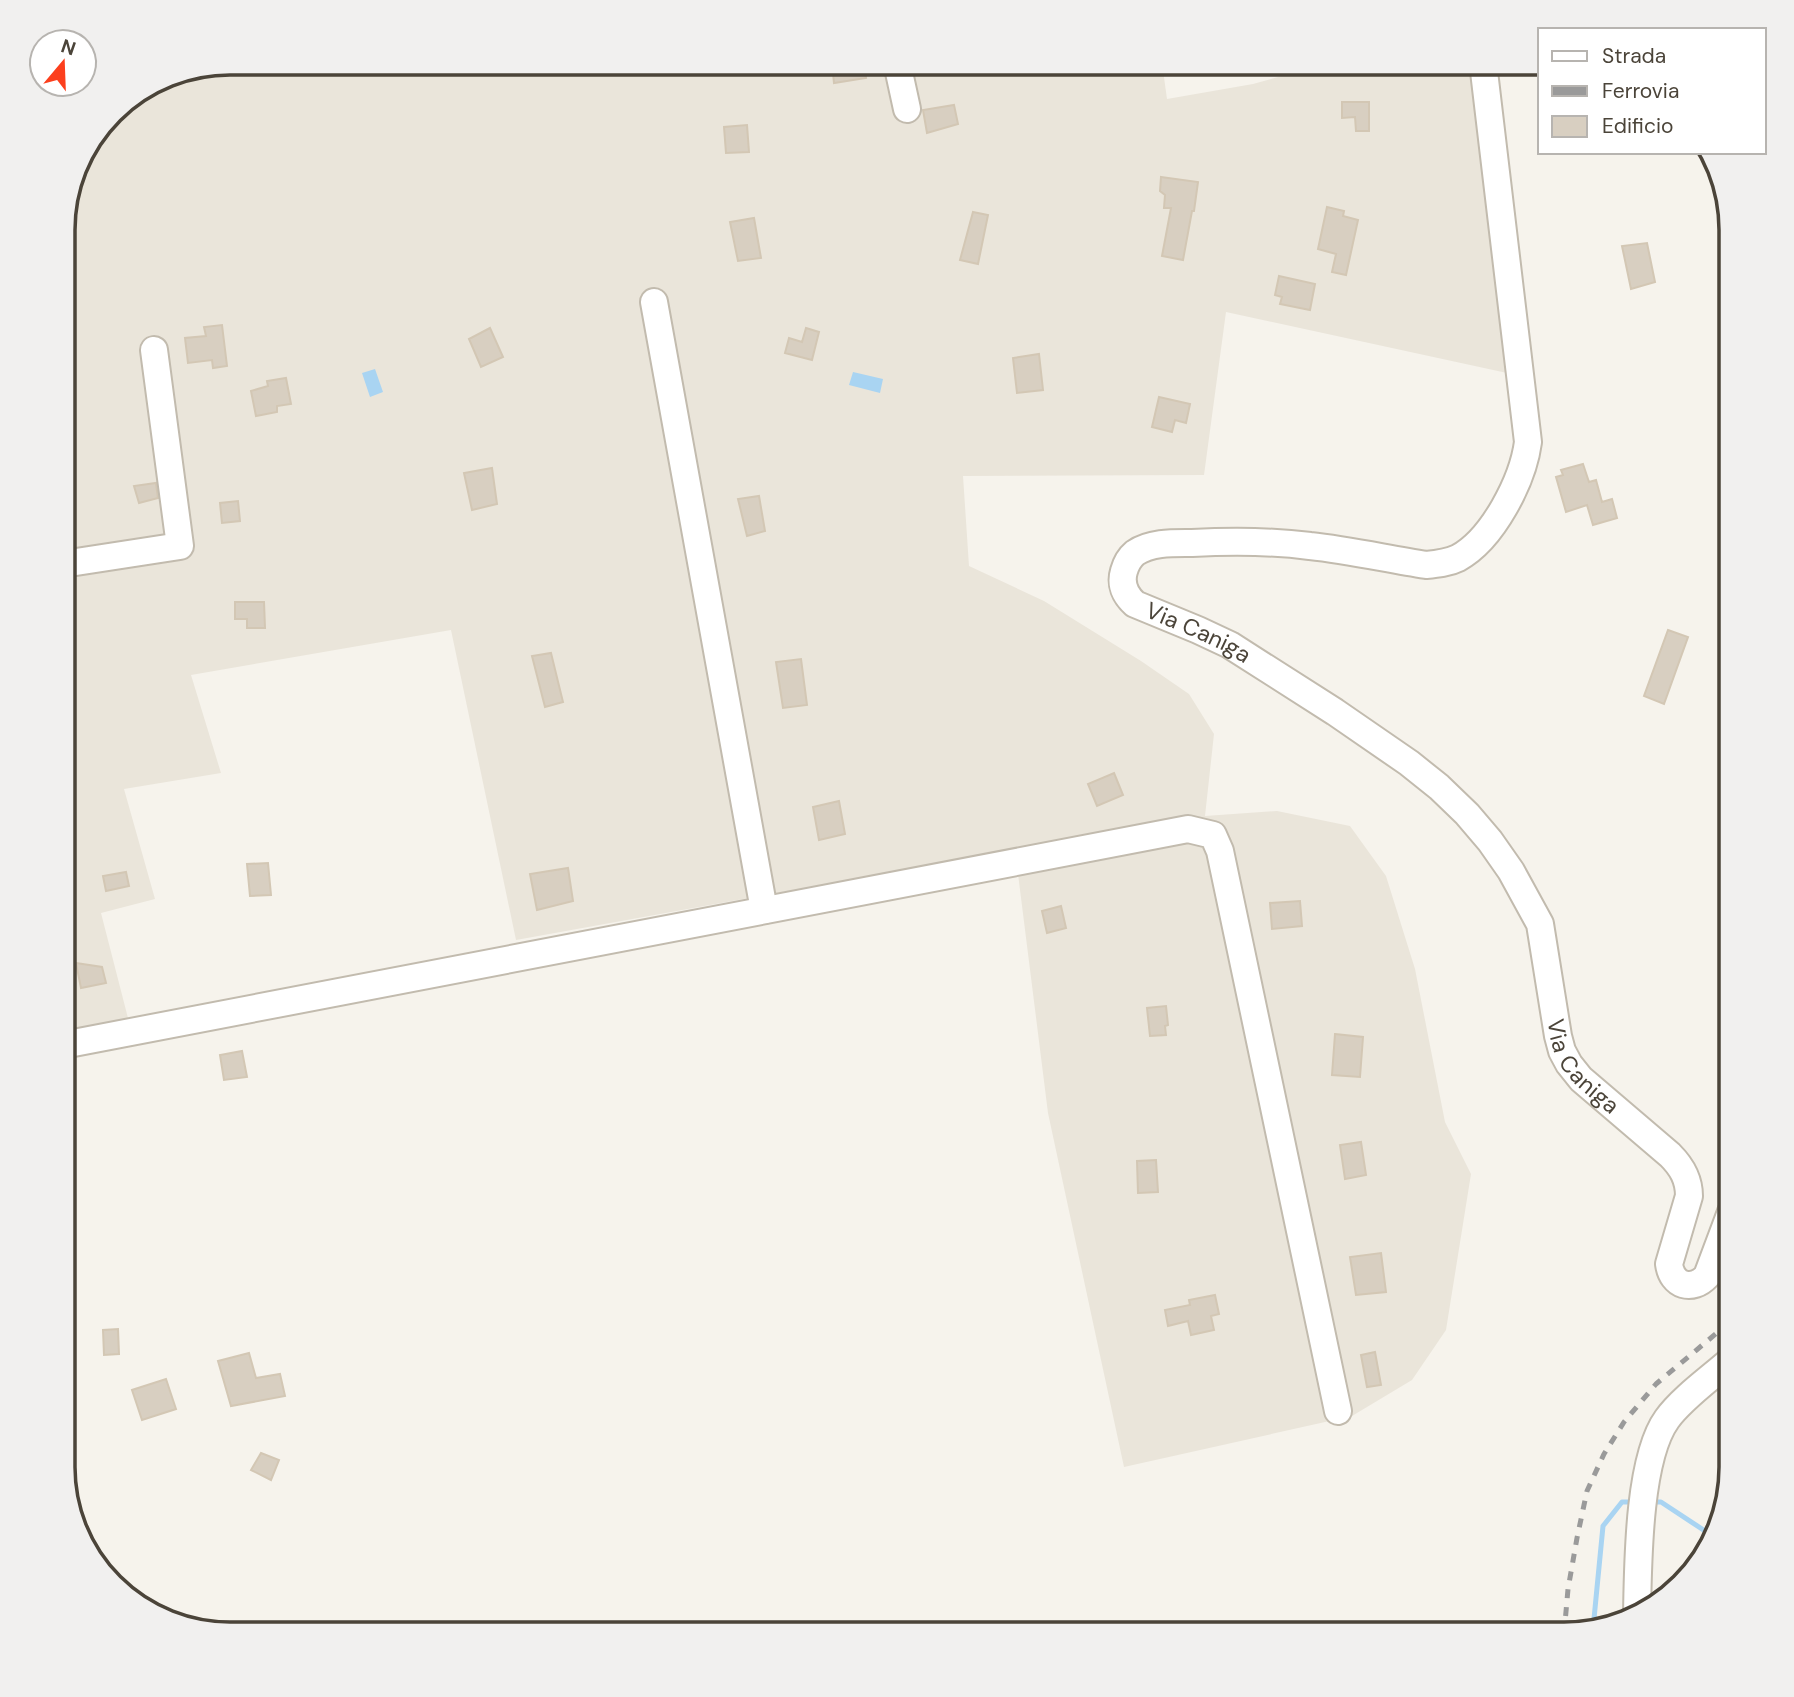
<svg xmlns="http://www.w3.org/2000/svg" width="1794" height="1697" viewBox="0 0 1794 1697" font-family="'DM Sans',sans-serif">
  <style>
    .residential { fill: #eae5da }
    .water { fill: #a9d4f2 }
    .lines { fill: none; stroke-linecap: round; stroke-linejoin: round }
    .stream { stroke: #a9d4f2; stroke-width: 5 }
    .building { fill: #d8cfc1; stroke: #d3c7b4; stroke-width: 2 }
    .minor-casing { stroke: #c2bbae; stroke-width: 30 }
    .minor { stroke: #fff; stroke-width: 26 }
    .rail { stroke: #9a9a9a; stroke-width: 5; stroke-dasharray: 9 9; stroke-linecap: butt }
    .labels { text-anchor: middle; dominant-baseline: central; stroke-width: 7; stroke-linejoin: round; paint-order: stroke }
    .street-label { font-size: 23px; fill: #4b4439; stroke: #fff }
    .rim { fill: none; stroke: #4b4439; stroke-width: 3.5 }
  </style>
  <rect width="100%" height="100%" fill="#f6f3ec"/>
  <path class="residential" d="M 230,63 L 1162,63 L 1167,99 L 1253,84 L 1328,63 L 1472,63 L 1507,373 L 1226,312 L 1204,475 L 963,476 L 969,566 L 1044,601 L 1141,661 L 1189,694 L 1214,734 L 1205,816 L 1277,811 L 1350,826 L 1386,876 L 1415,969 L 1445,1122 L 1471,1174 L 1446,1330 L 1412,1380 L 1352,1416 L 1124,1467 L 1048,1113 L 1015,850 L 516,940 L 451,630 L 191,675 L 221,773 L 124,789 L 155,899 L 101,913 L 129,1022 L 63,1034 L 63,219 L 80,156 L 120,105 L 166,76 Z"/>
  <path class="water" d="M 375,369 L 383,392 L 370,397 L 362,373 Z
    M 853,372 L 883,379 L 880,393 L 849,385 Z"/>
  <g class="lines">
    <path class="stream" d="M 1652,1502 L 1661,1502 L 1705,1531 L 1713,1540
      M 1593,1629 L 1603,1526 L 1622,1502 L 1635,1502"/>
  </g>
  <path class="building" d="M 832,63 L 864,63 L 866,78 L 834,83 Z
    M 1342,102 L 1369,102 L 1369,131 L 1356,131 L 1355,117 L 1342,118 Z
    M 954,105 L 958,124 L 927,133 L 923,110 Z
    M 747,125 L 749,152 L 726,153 L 724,127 Z
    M 1161,177 L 1198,182 L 1194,211 L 1192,211 L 1183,260 L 1162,256 L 1171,208 L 1164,208 L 1165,195 L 1160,191 Z
    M 1327,207 L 1344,211 L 1343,216 L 1358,220 L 1346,275 L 1332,272 L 1336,254 L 1318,249 Z
    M 973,212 L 988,215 L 978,264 L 960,260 Z
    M 754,218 L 761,258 L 738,261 L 730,222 Z
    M 1647,243 L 1655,282 L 1631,289 L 1622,246 Z
    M 1279,276 L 1315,284 L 1310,310 L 1280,304 L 1282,297 L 1275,295 Z
    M 222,325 L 227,366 L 213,368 L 212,360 L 188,363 L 185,338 L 206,336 L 204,327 Z
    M 490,328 L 503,357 L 481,367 L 469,339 Z
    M 806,328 L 819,332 L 812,360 L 785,353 L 789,338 L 802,342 Z
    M 1039,354 L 1043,390 L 1017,393 L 1013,358 Z
    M 286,378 L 291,404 L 277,406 L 277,412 L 256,416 L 251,391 L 268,386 L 267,381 Z
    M 1159,397 L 1190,404 L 1186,423 L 1175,420 L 1172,432 L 1152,427 Z
    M 1583,464 L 1589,482 L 1596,480 L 1602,502 L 1612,499 L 1617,518 L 1593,525 L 1587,505 L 1566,512 L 1556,477 L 1563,475 L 1561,470 Z
    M 492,468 L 497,504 L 472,510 L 464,473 Z
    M 156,483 L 158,498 L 139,503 L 134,486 Z
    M 759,496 L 765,531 L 747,536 L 738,499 Z
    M 238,501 L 240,521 L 222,523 L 220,503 Z
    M 235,602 L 264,602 L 265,628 L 247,628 L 247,619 L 235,619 Z
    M 1668,630 L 1688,637 L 1664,704 L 1644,696 Z
    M 551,653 L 563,702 L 545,707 L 532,656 Z
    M 801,659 L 807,705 L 783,708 L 776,662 Z
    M 1114,773 L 1123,795 L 1097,806 L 1088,784 Z
    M 839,801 L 845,834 L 819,840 L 813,807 Z
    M 268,863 L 271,895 L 250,896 L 247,864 Z
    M 568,868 L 573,901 L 537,910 L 530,874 Z
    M 126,872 L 129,886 L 106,891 L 103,876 Z
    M 1300,901 L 1302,926 L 1272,929 L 1270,903 Z
    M 1061,906 L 1066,928 L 1047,933 L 1042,911 Z
    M 76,963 L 102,967 L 106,983 L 81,988 Z
    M 1166,1006 L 1168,1025 L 1165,1026 L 1166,1035 L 1150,1036 L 1147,1008 Z
    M 1335,1034 L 1363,1037 L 1360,1077 L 1332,1075 Z
    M 242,1051 L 247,1077 L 224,1080 L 220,1055 Z
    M 1361,1142 L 1366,1175 L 1345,1179 L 1340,1145 Z
    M 1156,1160 L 1158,1192 L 1138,1193 L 1137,1161 Z
    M 1381,1253 L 1386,1292 L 1356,1295 L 1350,1257 Z
    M 1215,1295 L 1219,1314 L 1211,1316 L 1214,1330 L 1191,1335 L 1188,1321 L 1168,1326 L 1165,1310 L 1190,1305 L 1189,1300 Z
    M 118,1329 L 119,1354 L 104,1355 L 103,1330 Z
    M 1375,1352 L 1381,1385 L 1367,1387 L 1361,1355 Z
    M 249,1353 L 256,1378 L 280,1374 L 285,1396 L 231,1406 L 218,1361 Z
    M 166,1379 L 176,1409 L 142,1420 L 132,1390 Z
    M 261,1453 L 279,1460 L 271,1480 L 251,1470 Z"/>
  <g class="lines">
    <g class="minor-casing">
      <g id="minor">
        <path d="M 897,63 L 907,109"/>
        <path id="s1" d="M 1483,63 L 1528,442 C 1523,480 1493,539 1458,558 C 1448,563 1437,564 1426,565 C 1387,559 1349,550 1310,546 C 1271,541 1231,541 1192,543 C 1174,543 1151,542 1135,553 C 1129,558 1126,564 1124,571 C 1120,584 1125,595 1135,604 L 1198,630 L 1230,645 L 1335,712 L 1409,763 L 1439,787 L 1467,814 L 1490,841 L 1511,871 L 1540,924 L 1558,1036 L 1562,1051 L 1569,1064 L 1581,1079 L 1670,1155 C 1682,1167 1689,1179 1689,1196 L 1669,1264 C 1672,1286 1692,1292 1707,1276 L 1731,1212"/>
        <path d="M 654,302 L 764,910"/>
        <path d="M 63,564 L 180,546 L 154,350"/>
        <path d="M 63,1045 L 1188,829 L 1213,835 L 1220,851 L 1338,1411"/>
        <path d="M 1637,1615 C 1638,1565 1638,1459 1667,1419 C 1682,1398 1712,1377 1731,1360"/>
      </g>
    </g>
    <use href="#minor" class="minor"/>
    <path class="rail" d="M 1564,1634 L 1568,1589 L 1577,1538 L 1587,1491 L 1604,1454 L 1624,1422 L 1656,1384 L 1731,1321"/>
  </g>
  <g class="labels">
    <g class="street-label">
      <text stroke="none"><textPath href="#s1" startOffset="976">Via Caniga</textPath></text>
      <text stroke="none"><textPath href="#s1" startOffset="1587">Via Caniga</textPath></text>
    </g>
  </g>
  <path d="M0 0H1794V1697H0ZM230 75H1564A155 155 0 0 1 1719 230V1467A155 155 0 0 1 1564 1622H230A155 155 0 0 1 75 1467V230A155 155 0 0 1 230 75Z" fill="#f1f0ef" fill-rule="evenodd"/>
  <path class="rim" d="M230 75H1564A155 155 0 0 1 1719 230V1467A155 155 0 0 1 1564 1622H230A155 155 0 0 1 75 1467V230A155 155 0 0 1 230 75Z"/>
  <rect x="1538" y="28" width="228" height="126" fill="#ffffff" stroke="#b7b4b0" stroke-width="2"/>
  <rect x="1552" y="51" width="35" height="10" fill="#ffffff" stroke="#b7b4b0" stroke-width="2"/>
  <text x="1602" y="63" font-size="21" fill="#4b4439">Strada</text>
  <rect x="1552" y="86" width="35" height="10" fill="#9a9a9a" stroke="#b7b4b0" stroke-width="2"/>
  <text x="1602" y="98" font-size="21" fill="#4b4439">Ferrovia</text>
  <rect x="1552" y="116" width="35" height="21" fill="#d8cfc1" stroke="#b7b4b0" stroke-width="2"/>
  <text x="1602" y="133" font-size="21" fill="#4b4439">Edificio</text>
  <g transform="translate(63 63) rotate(19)"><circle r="33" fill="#ffffff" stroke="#b7b4b0" stroke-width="2"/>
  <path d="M0-5L12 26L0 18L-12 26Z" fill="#fc3f1d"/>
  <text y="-10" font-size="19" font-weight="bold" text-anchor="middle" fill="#4b4439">N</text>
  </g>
</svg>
